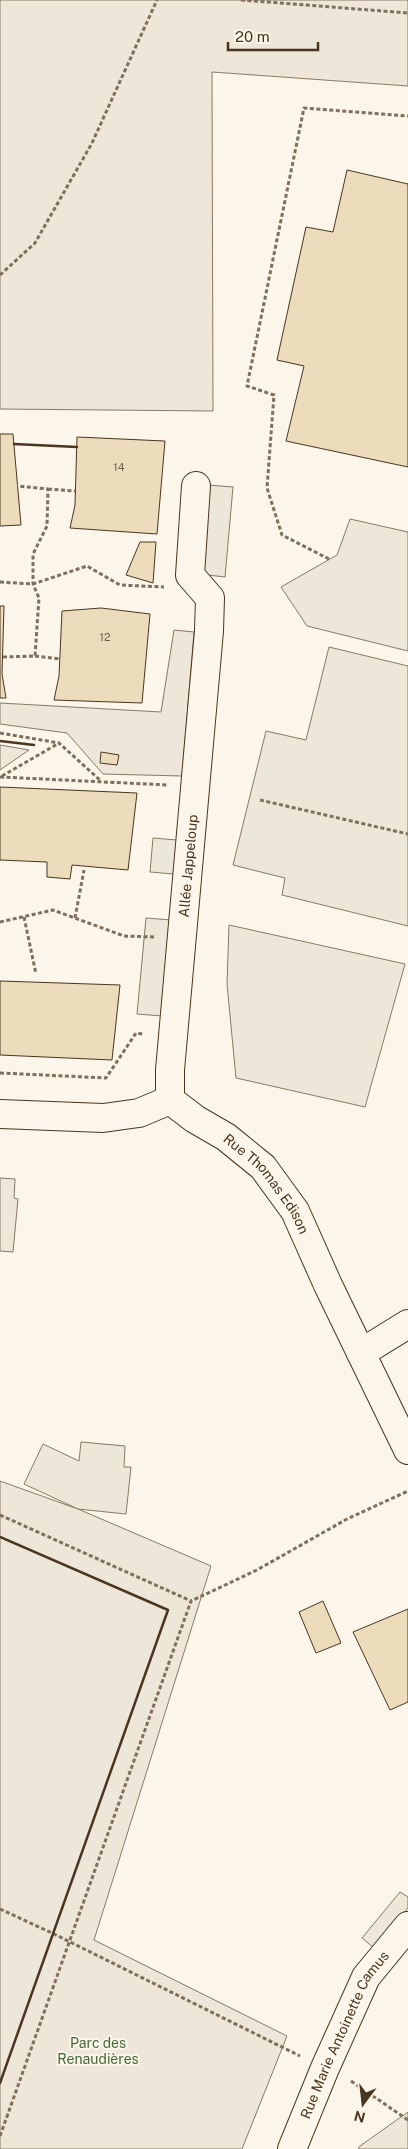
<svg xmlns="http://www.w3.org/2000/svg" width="408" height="2149" viewBox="0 0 408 2149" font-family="'Public Sans',sans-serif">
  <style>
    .green { fill: #ede6d9; stroke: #887966 }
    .parking { fill: #ede7d9; stroke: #887966 }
    .building { fill: #ecdcbc; stroke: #4a3520 }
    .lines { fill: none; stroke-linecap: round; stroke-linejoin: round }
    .minor-casing { stroke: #4a3520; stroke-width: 30 }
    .path { stroke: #7f6f5c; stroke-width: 3; stroke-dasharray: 4 2.5; stroke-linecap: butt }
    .minor { stroke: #fbf6e9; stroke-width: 28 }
    .wall { stroke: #4a3520; stroke-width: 2.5 }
    .labels { text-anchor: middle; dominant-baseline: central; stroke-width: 4; stroke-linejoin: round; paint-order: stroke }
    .number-label { font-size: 11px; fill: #725f47 }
    .street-label { font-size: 14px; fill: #4a3520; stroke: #fbf6e9 }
    .park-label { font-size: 14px; fill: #436837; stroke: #fbf6e9 }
  </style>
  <rect width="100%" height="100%" fill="#fbf6e9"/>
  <path class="green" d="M 0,0 L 408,0 L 408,86 L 212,72 L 213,411 L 0,409 Z
    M 174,630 L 194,632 L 182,776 L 103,774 L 67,733 L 0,724 L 0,703 L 161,712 Z
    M 0,745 L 29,750 L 0,770 Z
    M 0,1481 L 78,1509 L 211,1566 L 94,1940 L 287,2036 L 242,2149 L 0,2149 Z
    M 408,2112 L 408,2149 L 358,2149 L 360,2146 Z"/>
  <path class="parking" d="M 208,485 L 233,487 L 225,577 L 199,574 Z
    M 350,519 L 408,532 L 408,651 L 307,626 L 281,587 L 337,555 Z
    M 329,647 L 408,666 L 408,926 L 282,895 L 285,878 L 233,865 L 266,731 L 306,740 Z
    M 153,838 L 177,840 L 174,874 L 150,872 Z
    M 146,918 L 171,920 L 162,1016 L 137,1014 Z
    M 229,925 L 405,964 L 365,1107 L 236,1078 L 227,984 Z
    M 0,1178 L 15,1179 L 14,1198 L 18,1199 L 13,1252 L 0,1251 Z
    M 81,1442 L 125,1446 L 124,1467 L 131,1467 L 126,1514 L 78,1509 L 24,1484 L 43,1444 L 79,1461 Z
    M 400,1892 L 408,1897 L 408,1908 L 374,1948 L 362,1938 Z"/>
  <path class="building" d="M 347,170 L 408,184 L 408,467 L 286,441 L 304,366 L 277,360 L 306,227 L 333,232 Z
    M 0,434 L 13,434 L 21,525 L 0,526 Z
    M 77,437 L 165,441 L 157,534 L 70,528 L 75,505 Z
    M 140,542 L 156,542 L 153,583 L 126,575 Z
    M 0,606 L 4,606 L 2,674 L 6,698 L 0,698 Z
    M 101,608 L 150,614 L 142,703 L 54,700 L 59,676 L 62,611 Z
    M 101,752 L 119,755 L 117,765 L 100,763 Z
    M 0,787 L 137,793 L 128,870 L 72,865 L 70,879 L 47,877 L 47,862 L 0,860 Z
    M 0,981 L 120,985 L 112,1060 L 0,1055 Z
    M 323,1601 L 341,1643 L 316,1653 L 299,1612 Z
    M 408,1609 L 408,1702 L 390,1710 L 353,1632 Z"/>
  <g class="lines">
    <g class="minor-casing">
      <g id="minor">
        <path id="s1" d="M 170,1100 L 170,1070 L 209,631 L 210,598 L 190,575 L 196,486"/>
        <path id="s2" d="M 170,1100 L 195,1119 L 226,1137 L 263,1167 L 295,1211 L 328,1285 L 408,1450"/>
        <path d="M 0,1114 L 103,1118 L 139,1113 L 170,1100"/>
        <path d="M 361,1353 L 408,1324"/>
        <path id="s3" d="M 292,2149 L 325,2068 L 366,1977 L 408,1926"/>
      </g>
    </g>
    <path class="path" d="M 241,0 L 408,13
      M 0,275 L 35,243 L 92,143 L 157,0
      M 48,489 L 75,491
      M 329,559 L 282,535 L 267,488 L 274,395 L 247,386 L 304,108 L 408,116
      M 0,582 L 33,584 L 87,566 L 120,585 L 164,587
      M 35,656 L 60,659
      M 3,657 L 35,656 L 39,598 L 33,584 L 33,554 L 47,526 L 48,489 L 17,486
      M 0,733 L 59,743 L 101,781
      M 2,776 L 59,743
      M 0,777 L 168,785
      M 260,800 L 408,834
      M 24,917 L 36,974
      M 75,918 L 84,870
      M 0,922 L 53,910 L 124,936 L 154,937
      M 0,1073 L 106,1078 L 136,1033 L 143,1034
      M 0,1515 L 191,1601
      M 0,1909 L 52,1933 L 300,2056
      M 351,2081 L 408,2120
      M 0,2136 L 191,1601 L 257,1570 L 347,1519 L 408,1491"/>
    <use href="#minor" class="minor"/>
    <path class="wall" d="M 14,444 L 77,447
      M 0,741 L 34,745
      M 0,1537 L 168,1610 L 0,2083"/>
  </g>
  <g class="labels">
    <g class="number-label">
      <text x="119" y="467">14</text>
      <text x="105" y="637">12</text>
    </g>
    <g class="street-label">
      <text stroke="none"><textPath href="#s1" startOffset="235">Allée Jappeloup</textPath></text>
      <text stroke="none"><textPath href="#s2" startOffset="130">Rue Thomas Edison</textPath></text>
      <text stroke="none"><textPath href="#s3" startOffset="126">Rue Marie Antoinette Camus</textPath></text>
    </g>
    <g class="park-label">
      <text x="98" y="2043">Parc des<tspan x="98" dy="16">Renaudières</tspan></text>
    </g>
  </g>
  <g transform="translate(363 2104) rotate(195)" stroke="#fbf6e9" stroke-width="4" paint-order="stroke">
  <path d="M0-4L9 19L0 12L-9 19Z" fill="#4a3520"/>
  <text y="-8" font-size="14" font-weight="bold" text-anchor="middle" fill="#4a3520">N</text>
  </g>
  <path d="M228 42v8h90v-8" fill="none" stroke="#4a3520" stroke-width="2.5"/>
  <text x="235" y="42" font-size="15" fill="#4a3520" stroke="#fbf6e9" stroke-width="4" paint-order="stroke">20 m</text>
</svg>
